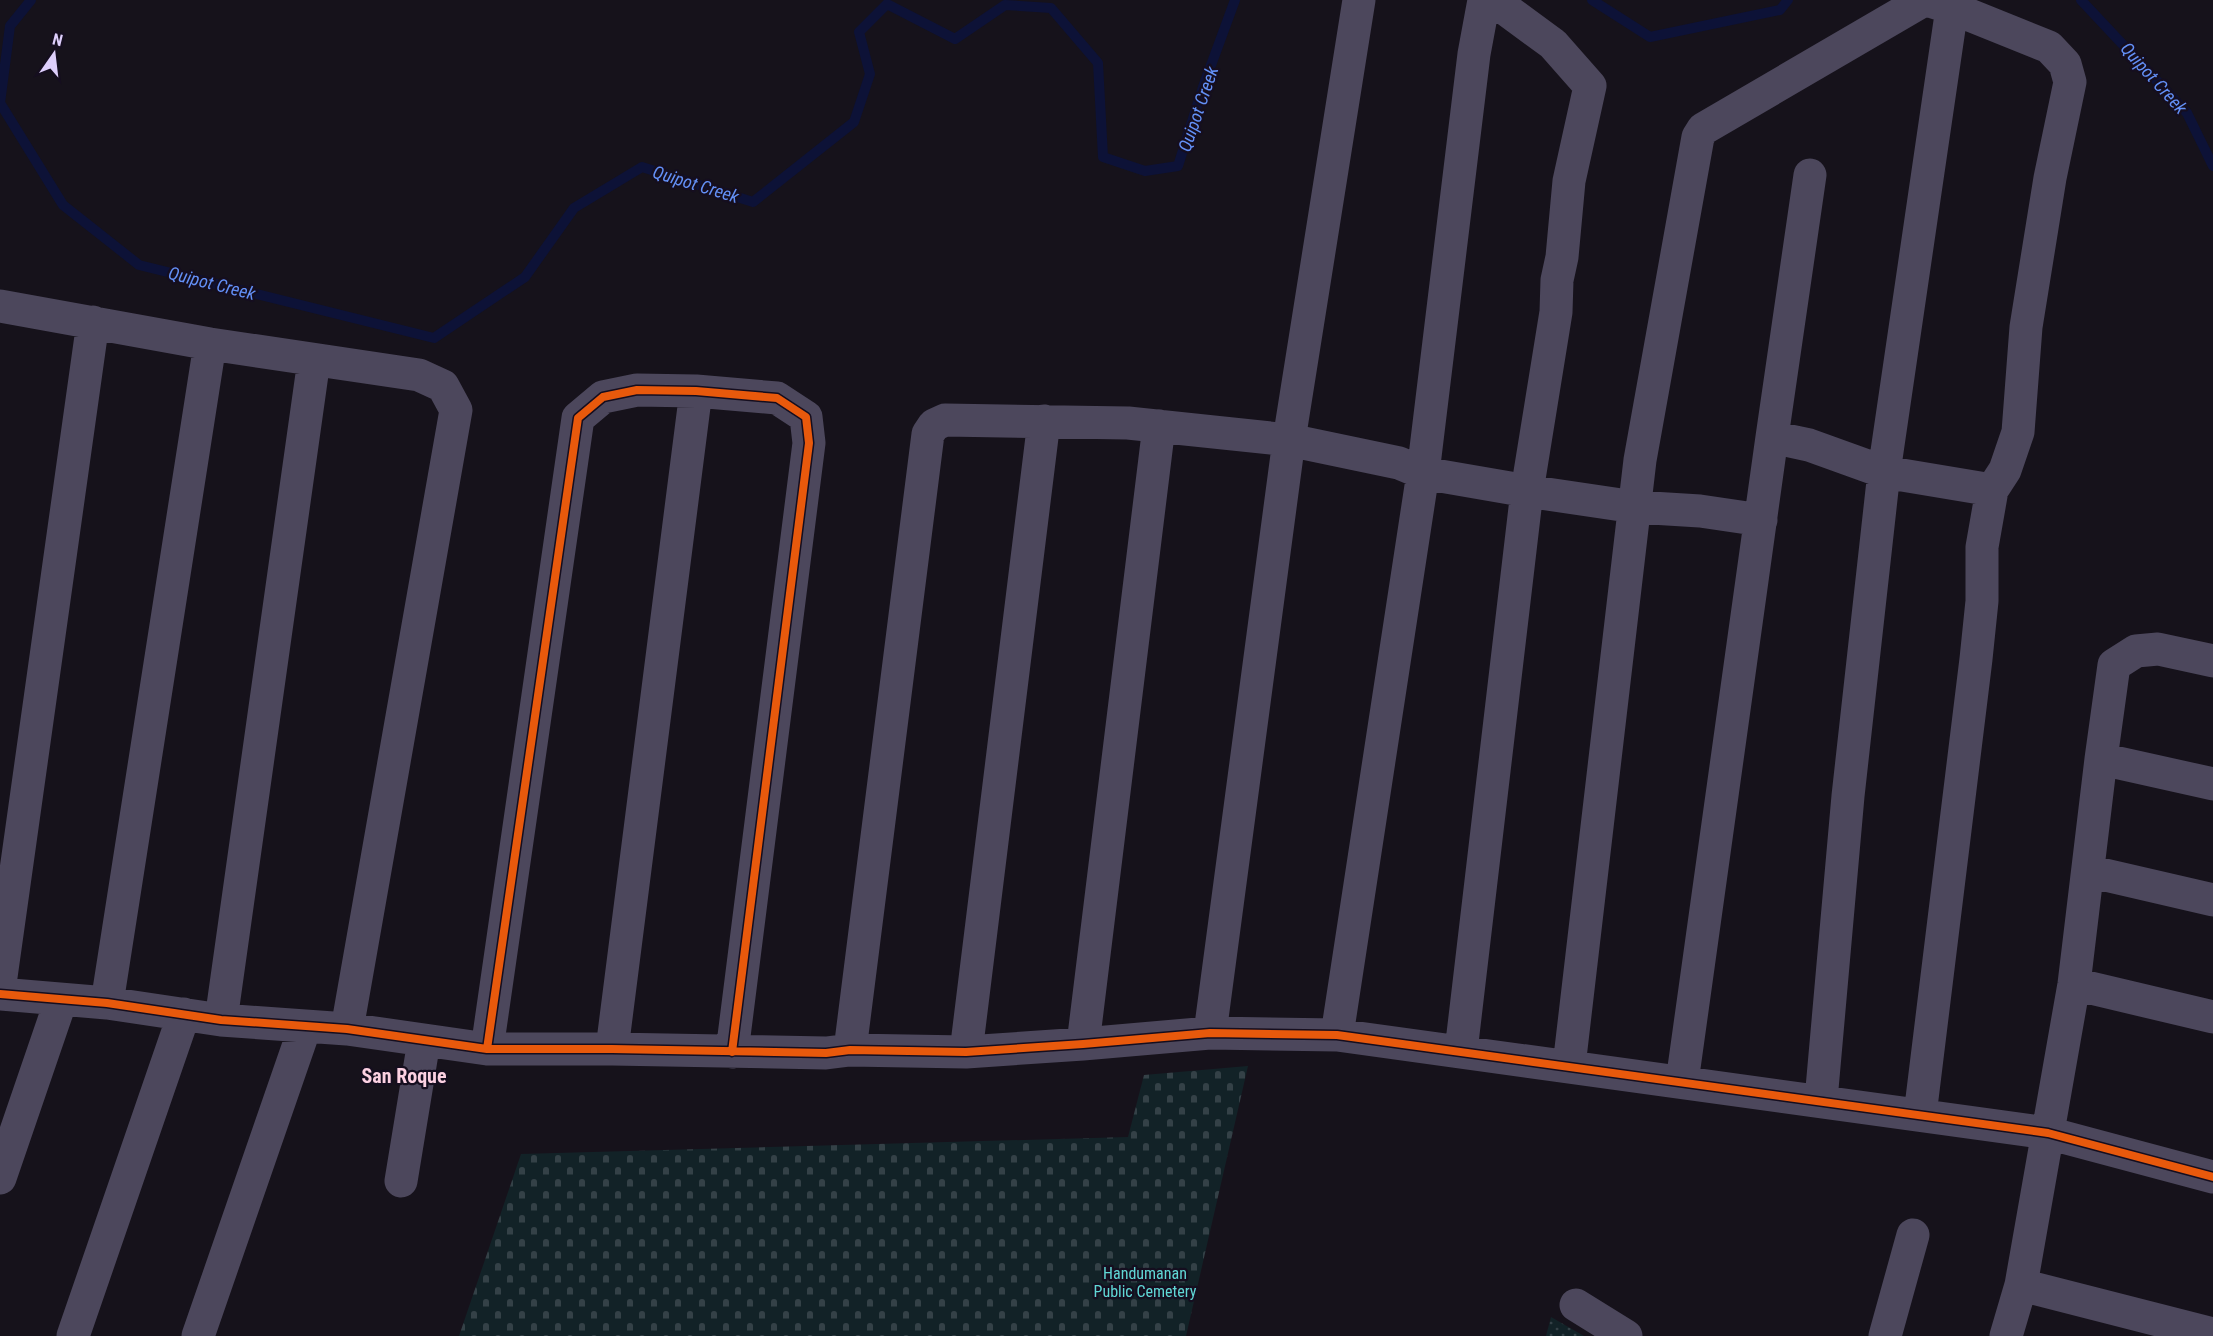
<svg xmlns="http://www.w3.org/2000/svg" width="2213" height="1336" viewBox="0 0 2213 1336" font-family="'Roboto Condensed',sans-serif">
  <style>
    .cemetery { fill: url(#cemetery-stones) }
    .garden { fill: url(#garden-dots) }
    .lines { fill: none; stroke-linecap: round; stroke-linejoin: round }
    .stream { stroke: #0d1237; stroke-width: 10 }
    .minor { stroke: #4c475c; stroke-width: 33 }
    .cycleway-casing { stroke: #150e1f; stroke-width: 11 }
    .cycleway { stroke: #e8590c; stroke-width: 8 }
    .labels { text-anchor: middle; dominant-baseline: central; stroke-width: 4.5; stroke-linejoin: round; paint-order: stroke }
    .park-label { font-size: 16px; fill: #60d7d5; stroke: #150e1f }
    .water-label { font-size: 18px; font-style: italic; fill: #6390f6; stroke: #150e1f }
    .quarter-label { font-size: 20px; font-weight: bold; fill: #fcd1e2; stroke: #150e1f }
  </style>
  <defs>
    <pattern id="cemetery-stones" width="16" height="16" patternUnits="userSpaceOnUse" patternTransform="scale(1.5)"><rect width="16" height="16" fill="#122227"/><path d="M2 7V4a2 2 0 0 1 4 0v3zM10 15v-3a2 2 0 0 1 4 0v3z" fill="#344147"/></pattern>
    <pattern id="garden-dots" width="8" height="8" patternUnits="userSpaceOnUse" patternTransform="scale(1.5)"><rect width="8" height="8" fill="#122227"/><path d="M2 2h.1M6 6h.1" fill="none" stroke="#344147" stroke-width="1.8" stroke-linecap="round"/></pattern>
  </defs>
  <rect width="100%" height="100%" fill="#16121b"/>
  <path class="cemetery" d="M 1248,1066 L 1186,1336 L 459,1336 L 521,1154 L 1128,1137 L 1144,1075 Z"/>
  <path class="garden" d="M 1551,1317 L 1584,1336 L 1546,1336 Z"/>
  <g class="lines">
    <path class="stream" d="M 31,0 L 10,26 L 0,103 L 63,205 L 139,265 L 434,338 L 525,277 L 574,208 L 642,167 L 753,202 L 854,122 L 870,74 L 859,32 L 887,4 L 955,39 L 1005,5 L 1051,8 L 1098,63 L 1103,157 L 1145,171 L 1178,166 L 1203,87 L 1235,0
      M 1592,0 L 1650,37 L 1780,10 L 1788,0
      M 2081,0 L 2187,113 L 2213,166"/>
    <path class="minor" d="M 0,306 L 210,344 L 419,375 L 443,386 L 456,410 L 347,1029
      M 1772,437 L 1810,175
      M 2101,759 L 2213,784
      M 2088,871 L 2213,900
      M 0,984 L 93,322
      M 2074,984 L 2213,1017
      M 0,994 L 107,1003 L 221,1020 L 347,1029 L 487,1049 L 612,1049 L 826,1053 L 850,1050 L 966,1052 L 1083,1044 L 1210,1033 L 1337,1035 L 2048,1133 L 2213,1177
      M 107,1003 L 210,344
      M 221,1020 L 314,360
      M 1210,1033 L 1289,440 L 1359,0
      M 1337,1035 L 1423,473 L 1474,54 L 1484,0
      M 1083,1044 L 1159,426
      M 487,1049 L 578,418 L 603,397 L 637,390 L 696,391 L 777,398 L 806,417 L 809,443 L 732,1052
      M 612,1049 L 696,391
      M 850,1050 L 928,434 L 934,425 L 945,420 L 1128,423 L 1289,440 L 1399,463 L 1423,473 L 1527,491 L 1635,507 L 1700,511 L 1761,520
      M 1461,1051 L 1527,491 L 1556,312 L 1557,280 L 1562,257 L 1569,181 L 1590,86 L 1553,44 L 1493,0
      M 966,1052 L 1044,421
      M 1569,1066 L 1640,460 L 1698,137 L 1703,129 L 1924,0
      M 1682,1082 L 1772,437 L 1809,445 L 1884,472 L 1992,490 L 2005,470 L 2018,432 L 2026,327 L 2050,178 L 2070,82 L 2065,64 L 2049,47 L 1952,8
      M 1821,1100 L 1848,796 L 1884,472 L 1952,8 L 1933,2
      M 1920,1115 L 1976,659 L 1982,601 L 1982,547 L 1992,490
      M 0,1178 L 61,1000
      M 401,1181 L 424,1041
      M 2021,1285 L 2213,1334
      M 1576,1305 L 1626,1336
      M 73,1336 L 184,1014
      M 198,1336 L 305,1027
      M 1885,1336 L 1913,1235
      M 2006,1336 L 2021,1285 L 2074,984 L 2101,759 L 2114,665 L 2136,651 L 2158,649 L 2213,661"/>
    <g class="cycleway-casing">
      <path id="cycleway" d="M 0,994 L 107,1003 L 221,1020 L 347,1029 L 487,1049 L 612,1049 L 826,1053 L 850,1050 L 966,1052 L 1083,1044 L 1210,1033 L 1337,1035 L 2048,1133 L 2213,1177
        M 487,1049 L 578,418 L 603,397 L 637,390 L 696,391 L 777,398 L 806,417 L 809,443 L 732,1052"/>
    </g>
    <use href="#cycleway" class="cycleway"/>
  </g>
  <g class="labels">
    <g class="park-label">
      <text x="1145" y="1273">Handumanan<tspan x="1145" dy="18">Public Cemetery</tspan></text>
    </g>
    <g class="water-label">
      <text transform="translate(2154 78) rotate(48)">Quipot Creek</text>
      <text transform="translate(1198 109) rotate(-71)">Quipot Creek</text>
      <text transform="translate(696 184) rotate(17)">Quipot Creek</text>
      <text transform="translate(212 283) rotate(14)">Quipot Creek</text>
    </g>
    <g class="quarter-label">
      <text x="404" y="1076">San Roque</text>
    </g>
  </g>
  <g transform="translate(54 54) rotate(14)" stroke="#150e1f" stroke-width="4.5" paint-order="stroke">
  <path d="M0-4.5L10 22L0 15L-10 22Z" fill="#decffc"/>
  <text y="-9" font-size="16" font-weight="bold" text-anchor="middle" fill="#decffc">N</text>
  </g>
</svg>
